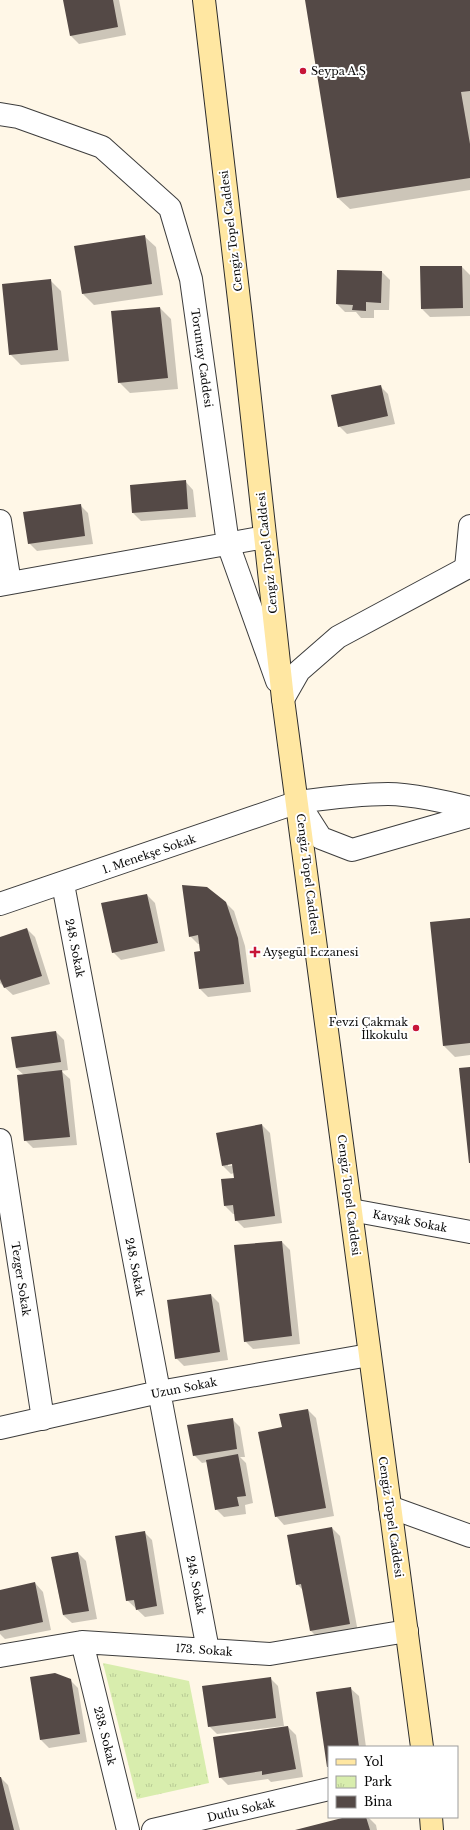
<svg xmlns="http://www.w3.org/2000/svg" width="470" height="1830" viewBox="0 0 470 1830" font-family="'Libre Baskerville',serif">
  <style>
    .park { fill: url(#park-tufts) }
    .shadow { fill: #0003; fill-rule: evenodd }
    .building { fill: #544946 }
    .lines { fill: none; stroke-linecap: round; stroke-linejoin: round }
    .minor-casing { stroke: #3d3d3d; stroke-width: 24 }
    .tertiary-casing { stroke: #3d3d3d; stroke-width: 24 }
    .secondary-casing { stroke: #2c2c2c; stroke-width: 24 }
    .minor { stroke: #fff; stroke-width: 22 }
    .tertiary { stroke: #fff; stroke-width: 22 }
    .secondary { stroke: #ffe7a2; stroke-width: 22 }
    .poi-dot { fill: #c71538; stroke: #fff; stroke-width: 1.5 }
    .labels { text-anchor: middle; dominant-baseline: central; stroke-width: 4; stroke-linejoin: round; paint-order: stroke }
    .poi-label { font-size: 11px; fill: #0a0a0a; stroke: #fff; text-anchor: start }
    .street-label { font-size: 11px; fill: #0a0a0a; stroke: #fff }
  </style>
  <defs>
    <pattern id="park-tufts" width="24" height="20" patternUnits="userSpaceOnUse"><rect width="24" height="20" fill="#d8edad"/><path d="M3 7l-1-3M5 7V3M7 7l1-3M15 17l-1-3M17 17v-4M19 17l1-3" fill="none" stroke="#b8ca94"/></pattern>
  </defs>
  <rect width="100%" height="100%" fill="#fff7e7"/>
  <path class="park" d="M 103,1663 L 189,1681 L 209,1783 L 137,1799 Z"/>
  <path class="shadow" d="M 64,0 L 119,0 L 126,35 L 79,44 L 71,36 Z
    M 306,0 L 470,0 L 470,190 L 350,209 L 338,198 Z
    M 144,236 L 156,247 L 163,295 L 94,305 L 83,294 Z
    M 462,267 L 470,275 L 470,316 L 430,317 L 422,309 Z
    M 382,272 L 390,280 L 389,310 L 374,310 L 374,318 L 361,318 L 356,312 L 345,312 L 337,304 Z
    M 50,280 L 61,291 L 69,361 L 21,365 L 10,354 Z
    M 160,308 L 171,319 L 178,389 L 130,393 L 119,382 Z
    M 380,386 L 388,394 L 395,424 L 347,434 L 339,426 Z
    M 185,481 L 193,490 L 196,517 L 141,521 L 133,513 L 131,486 Z
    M 80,505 L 88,513 L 93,544 L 37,551 L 29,543 Z
    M 147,895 L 155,903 L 165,951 L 121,960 L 113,952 Z
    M 225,902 L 234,911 L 245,946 L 251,992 L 208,997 L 200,989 L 195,953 L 201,952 L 200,944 L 198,944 L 190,936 Z
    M 470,919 L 470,1055 L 455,1057 L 444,1046 Z
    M 27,929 L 35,937 L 50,984 L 13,995 L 0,983 L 0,938 Z
    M 56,1032 L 64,1040 L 68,1070 L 61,1071 L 70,1079 L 77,1145 L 33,1148 L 25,1140 L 24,1075 L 16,1068 Z
    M 262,1125 L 270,1133 L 282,1223 L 244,1228 L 236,1220 L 235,1214 L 233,1214 L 225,1206 L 235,1178 L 234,1173 L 231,1174 L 223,1166 ZM 236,1163 L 237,1165 L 228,1166 L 228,1164 Z
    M 282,1242 L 290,1250 L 300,1344 L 253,1349 L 245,1341 Z
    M 211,1295 L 219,1303 L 228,1360 L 184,1366 L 176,1358 Z
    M 308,1410 L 316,1418 L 334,1516 L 284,1525 L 276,1516 L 283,1428 Z
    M 232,1419 L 240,1427 L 245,1457 L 240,1457 L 246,1463 L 253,1503 L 245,1505 L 246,1514 L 224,1517 L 216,1509 L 207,1462 L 202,1463 L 194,1455 Z
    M 332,1528 L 340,1536 L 358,1632 L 319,1639 L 311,1631 L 304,1591 L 297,1584 Z
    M 144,1532 L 152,1540 L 164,1614 L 145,1617 L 127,1600 Z
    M 78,1553 L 86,1561 L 97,1619 L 72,1623 L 63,1615 L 52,1558 Z
    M 35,1583 L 43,1592 L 51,1630 L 5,1639 L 0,1634 L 0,1591 Z
    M 270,1678 L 278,1686 L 284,1726 L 217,1734 L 209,1726 Z
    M 70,1680 L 78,1688 L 87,1742 L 49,1748 L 41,1740 Z
    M 350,1688 L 359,1696 L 366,1747 L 329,1747 L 329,1767 L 317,1692 Z
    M 288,1727 L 296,1735 L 303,1777 L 271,1782 L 268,1779 L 228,1785 L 220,1777 Z
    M 0,1777 L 8,1785 L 20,1830 L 0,1830 Z
    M 350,1817 L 368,1817 L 376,1825 L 377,1830 L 297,1830 Z"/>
  <path class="building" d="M 63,0 L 113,0 L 118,27 L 70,36 Z
    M 305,0 L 470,0 L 470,91 L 461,92 L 470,144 L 470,178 L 337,198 Z
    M 145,235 L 152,284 L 82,294 L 74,246 Z
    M 420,266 L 462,266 L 463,308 L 421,309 Z
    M 337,270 L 382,271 L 381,303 L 366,302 L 366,311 L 352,310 L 353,305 L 336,304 Z
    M 51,279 L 58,350 L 9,355 L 2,284 Z
    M 160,307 L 168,378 L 118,383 L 111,311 Z
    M 381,385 L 388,416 L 338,427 L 331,395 Z
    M 186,480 L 188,509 L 132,513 L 130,485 Z
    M 81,504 L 85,536 L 28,544 L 23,512 Z
    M 182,885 L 207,887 L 226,902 L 238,938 L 244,984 L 199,989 L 194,952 L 200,951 L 198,935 L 189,937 Z
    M 147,894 L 158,943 L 112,953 L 101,903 Z
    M 470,918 L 470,1043 L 443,1046 L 430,922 Z
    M 27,928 L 42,976 L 4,988 L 0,979 L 0,937 Z
    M 56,1031 L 61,1062 L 16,1068 L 11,1037 Z
    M 470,1067 L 470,1163 L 469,1163 L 459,1068 Z
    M 62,1070 L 70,1137 L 24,1141 L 17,1075 Z
    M 262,1124 L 275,1216 L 235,1221 L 233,1205 L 224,1206 L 221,1179 L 234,1178 L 232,1164 L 222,1166 L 216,1133 Z
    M 282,1241 L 292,1336 L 244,1342 L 234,1245 Z
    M 211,1294 L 220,1352 L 175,1359 L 167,1300 Z
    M 308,1409 L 326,1508 L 275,1517 L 258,1432 L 282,1427 L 279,1414 Z
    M 233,1418 L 237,1449 L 193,1456 L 187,1425 Z
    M 238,1454 L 246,1496 L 237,1497 L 239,1506 L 215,1510 L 206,1460 Z
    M 332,1527 L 350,1624 L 310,1631 L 301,1584 L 296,1585 L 287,1535 Z
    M 145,1531 L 157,1606 L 136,1610 L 134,1600 L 126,1601 L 115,1536 Z
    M 78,1552 L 89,1611 L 63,1615 L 51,1557 Z
    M 35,1582 L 43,1622 L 0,1631 L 0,1590 Z
    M 55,1673 L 71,1679 L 80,1734 L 40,1740 L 30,1677 Z
    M 271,1677 L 276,1718 L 208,1727 L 202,1686 Z
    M 351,1687 L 359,1747 L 329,1747 L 329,1767 L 327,1767 L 316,1692 Z
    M 288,1726 L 296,1769 L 262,1775 L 262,1771 L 219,1778 L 213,1737 Z
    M 0,1777 L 1,1777 L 14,1830 L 0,1830 Z
    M 346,1817 L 366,1817 L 370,1830 L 295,1830 Z"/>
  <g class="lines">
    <g class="minor-casing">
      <path id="minor" d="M 0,114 L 18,117 L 102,147 L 170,208 L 191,279 L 228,544 L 277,681
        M 0,521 L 10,583
        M 466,568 L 470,526
        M 0,585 L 265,537
        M 298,802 L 321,838 L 352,850 L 470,816
        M 63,884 L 208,1650
        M 0,904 L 298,802 C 328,798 358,794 388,794 C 410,794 448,802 470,808
        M 0,1140 L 43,1419
        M 351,1210 L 470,1232
        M 0,1428 L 159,1392 L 369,1355
        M 390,1507 L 470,1536
        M 82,1642 L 128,1830
        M 0,1656 L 82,1642 L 270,1654 L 407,1631
        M 153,1830 L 329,1789"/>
    </g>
    <g class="tertiary-casing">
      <path id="tertiary" d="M 283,699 L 299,671 L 338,637 L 470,566"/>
    </g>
    <g class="secondary-casing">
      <path id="secondary" d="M 204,0 L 241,317 L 283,699 L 422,1747
        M 431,1817 L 432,1830"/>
    </g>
    <use href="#minor" class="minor"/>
    <use href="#tertiary" class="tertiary"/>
    <use href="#secondary" class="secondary"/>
  </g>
  <g class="poi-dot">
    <circle cx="303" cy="71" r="4"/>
    <path d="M253 946h4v4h4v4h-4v4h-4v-4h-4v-4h4z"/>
    <circle cx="416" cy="1028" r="4"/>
  </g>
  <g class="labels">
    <g class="poi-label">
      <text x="311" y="71">Seypa A.Ş</text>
      <text x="263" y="952">Ayşegül Eczanesi</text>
      <text x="408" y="1022" text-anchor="end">Fevzi Çakmak<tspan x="408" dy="13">İlkokulu</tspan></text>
    </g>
    <g class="street-label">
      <text transform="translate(231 231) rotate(-97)">Cengiz Topel Caddesi</text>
      <text transform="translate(202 358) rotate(82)">Toruntay Caddesi</text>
      <text transform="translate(267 553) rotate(-96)">Cengiz Topel Caddesi</text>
      <text transform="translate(149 854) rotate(-19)">1. Menekşe Sokak</text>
      <text transform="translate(308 874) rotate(83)">Cengiz Topel Caddesi</text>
      <text transform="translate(75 948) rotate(79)">248. Sokak</text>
      <text transform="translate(349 1195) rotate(83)">Cengiz Topel Caddesi</text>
      <text transform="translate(410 1221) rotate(11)">Kavşak Sokak</text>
      <text transform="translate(135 1267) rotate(79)">248. Sokak</text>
      <text transform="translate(21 1279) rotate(81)">Tezger Sokak</text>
      <text transform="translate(184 1388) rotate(-11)">Uzun Sokak</text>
      <text transform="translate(391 1517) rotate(82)">Cengiz Topel Caddesi</text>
      <text transform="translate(196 1585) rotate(79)">248. Sokak</text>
      <text transform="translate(204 1650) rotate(4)">173. Sokak</text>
      <text transform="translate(105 1736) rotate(76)">238. Sokak</text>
      <text transform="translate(241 1810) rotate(-13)">Dutlu Sokak</text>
    </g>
  </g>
  <rect x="328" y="1746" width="130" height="72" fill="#ffffff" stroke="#9d9d9d"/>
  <rect x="336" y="1759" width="20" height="6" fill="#ffe7a2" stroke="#9d9d9d"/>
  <text x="364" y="1766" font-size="12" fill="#0a0a0a">Yol</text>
  <rect x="336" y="1776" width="20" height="12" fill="url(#park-tufts)" stroke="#9d9d9d"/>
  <text x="364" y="1786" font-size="12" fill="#0a0a0a">Park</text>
  <rect x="336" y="1796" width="20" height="12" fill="#544946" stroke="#9d9d9d"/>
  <text x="364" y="1806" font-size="12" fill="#0a0a0a">Bina</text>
</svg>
